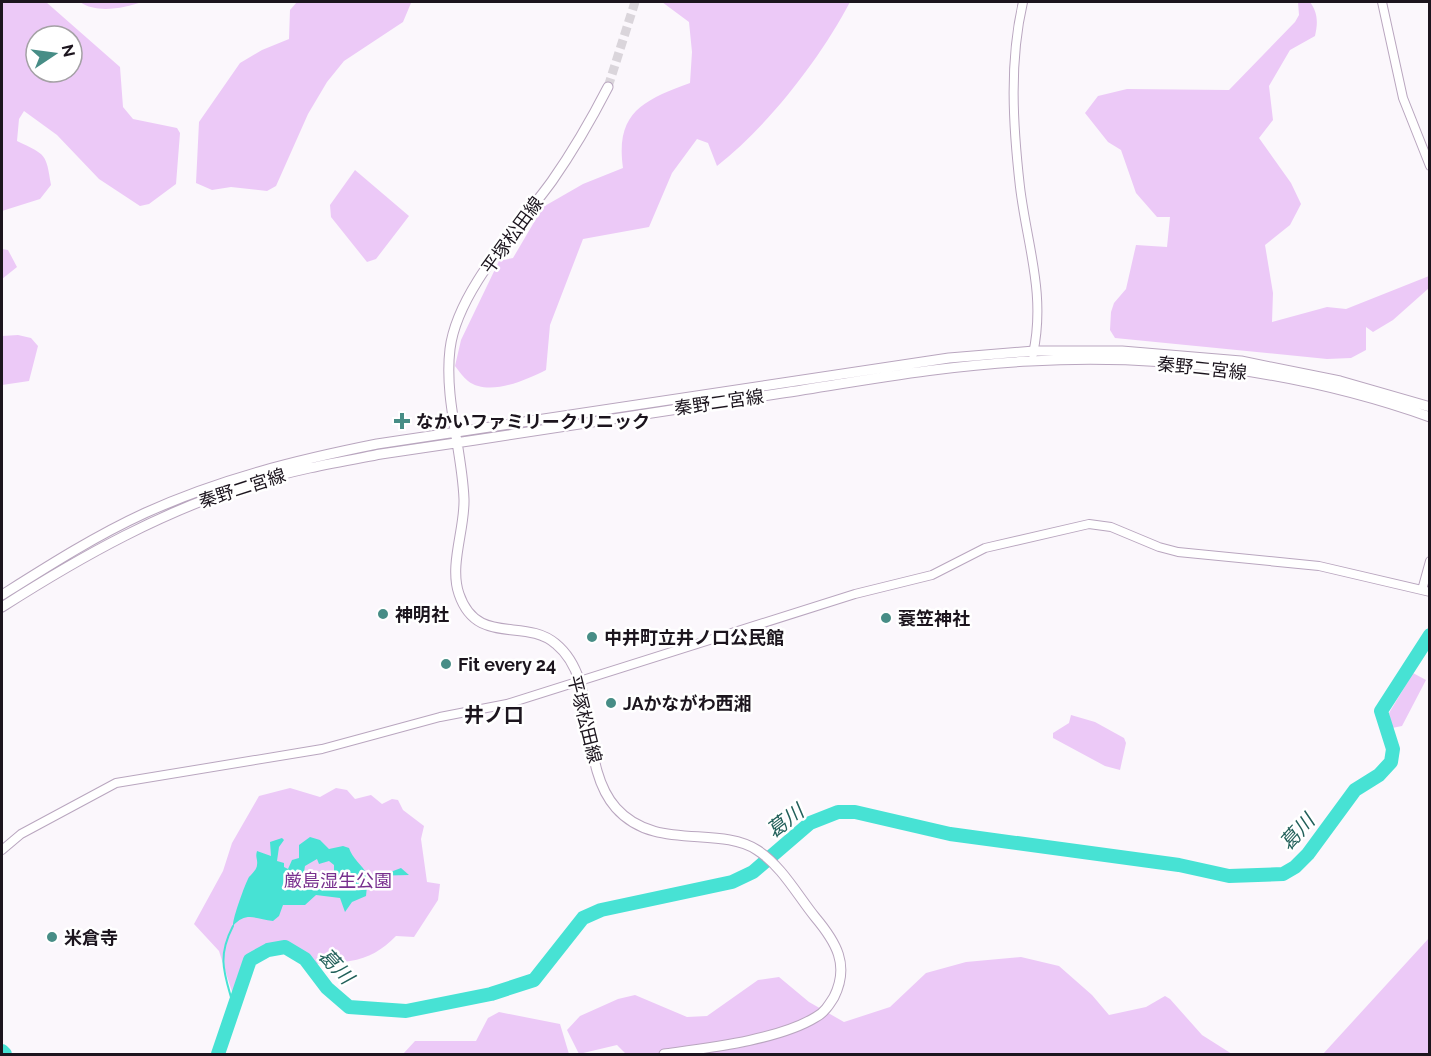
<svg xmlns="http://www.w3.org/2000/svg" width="1431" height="1056" viewBox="0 0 1431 1056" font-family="Raleway,'Noto Sans JP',sans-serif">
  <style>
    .green { fill: #ecc9f7; fill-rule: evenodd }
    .water { fill: #47e2d4; fill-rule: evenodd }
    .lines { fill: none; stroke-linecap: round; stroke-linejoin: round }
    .stream { stroke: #47e2d4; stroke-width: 2 }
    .river { stroke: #47e2d4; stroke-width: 14 }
    .primary-tunnel { stroke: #dad5db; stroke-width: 9; stroke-dasharray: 9 4.5; stroke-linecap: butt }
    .tertiary-casing { stroke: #b9a6bf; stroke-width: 10 }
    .primary-casing { stroke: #b9a6bf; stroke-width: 11 }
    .tertiary { stroke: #fff; stroke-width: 8 }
    .primary { stroke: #fff; stroke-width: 9 }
    .poi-dot { fill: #478d86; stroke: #fff; stroke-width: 2 }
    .labels { text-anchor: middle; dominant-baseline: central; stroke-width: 5; stroke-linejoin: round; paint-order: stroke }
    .street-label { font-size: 18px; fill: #1c151e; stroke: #fff }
    .poi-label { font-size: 18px; font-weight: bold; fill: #1c151e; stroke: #fff; text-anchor: start }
    .park-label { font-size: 18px; fill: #78308e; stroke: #fff }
    .neighbourhood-label { font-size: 20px; font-weight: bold; fill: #1c151e; stroke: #fff }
    .water-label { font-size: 20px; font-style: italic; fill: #22605a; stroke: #fff }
  </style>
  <rect width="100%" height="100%" fill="#fbf7fc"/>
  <path class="green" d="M 2,2 L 46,2 L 120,67 L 123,107 L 133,119 L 177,128 L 180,133 L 176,184 L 149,204 L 140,206 L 99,179 L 57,135 L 24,111 L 19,119 L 17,141 C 46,155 46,153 51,185 L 40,199 L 2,211 ZM 36,36 L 72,36 L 72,72 L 36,72 Z
    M 80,2 L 142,2 C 124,8 97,14 80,2 Z
    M 297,2 L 411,3 L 403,22 L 344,61 L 327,82 L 308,114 L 276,186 L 267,191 L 231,187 L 212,190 L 196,183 L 199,122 L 240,63 L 262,50 L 289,39 L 290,10 Z
    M 662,2 L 850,2 C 820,59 768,126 717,166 L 708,143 L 697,139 L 672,173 L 649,227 L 583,239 L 550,325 L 546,370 C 526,380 489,397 468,381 C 463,377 459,371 455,366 L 461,340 L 499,261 L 513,258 L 543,207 L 583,184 L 623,168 C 615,112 644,100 690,83 L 692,52 L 689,22 Z
    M 1298,2 L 1310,2 C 1318,13 1318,23 1315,36 L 1290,50 L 1269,86 L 1273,120 L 1259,138 L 1291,183 L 1301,204 L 1290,225 L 1265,245 L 1273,293 L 1272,322 L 1327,307 L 1346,309 L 1429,276 L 1429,288 L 1393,320 L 1373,332 L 1366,327 L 1366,350 L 1351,358 L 1327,359 L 1115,338 L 1110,330 L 1111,312 L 1114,303 L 1126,289 L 1136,245 L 1167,247 L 1170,217 L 1157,217 L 1136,193 L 1121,150 L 1108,142 L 1085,113 L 1098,96 L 1127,89 L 1229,90 L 1295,22 L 1299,15 Z
    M 355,170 L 409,216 L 376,259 L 367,262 L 331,217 L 330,205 Z
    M 2,249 L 8,250 L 17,267 L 2,279 Z
    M 18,335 L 31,338 L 38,346 L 29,381 L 2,385 L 2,336 Z
    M 1413,673 L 1426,680 L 1402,726 L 1392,728 L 1389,713 Z
    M 1071,715 L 1095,722 L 1124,738 L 1126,743 L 1120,770 L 1105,766 L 1053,738 L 1053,733 L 1069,723 Z
    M 336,788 L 347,790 L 355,799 L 371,795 L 382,804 L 392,799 L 398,800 L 403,810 L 424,826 L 421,839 L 427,882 L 440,884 L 438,900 L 414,937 L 396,936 C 382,950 369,958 350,961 C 337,963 330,960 317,964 C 294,944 256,932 241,968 C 237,977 235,986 233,995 L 219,951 L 194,924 L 223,871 L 232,843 L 259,796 L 290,788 L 320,797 Z
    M 1429,938 L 1429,1054 L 1323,1054 Z
    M 1021,957 L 1059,966 L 1092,995 L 1109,1015 L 1146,1007 L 1165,996 L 1170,999 L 1202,1035 L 1232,1054 L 626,1054 L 617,1045 L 579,1054 L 567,1030 L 580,1016 L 618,999 L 635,995 L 687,1017 L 707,1016 L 758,980 L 779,977 L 809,1002 L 844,1022 L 890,1007 L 926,973 L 966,962 Z
    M 499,1012 L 560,1024 L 569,1054 L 403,1054 L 415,1041 L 476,1041 L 488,1018 Z"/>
  <path class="water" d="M 310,837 L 320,840 L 329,849 L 343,846 L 349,848 C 352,858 362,865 367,874 L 380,876 L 401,868 L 409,875 C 396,875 381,876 368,876 L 366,896 L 352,902 L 345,912 L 340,898 L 316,895 L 305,905 L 283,905 L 279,916 L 273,921 C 256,919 246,911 233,926 C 232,920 245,884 249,877 C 252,874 257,869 257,865 C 258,859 255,858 257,851 L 271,856 L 270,842 L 282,838 L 284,840 L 279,847 L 277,861 L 284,863 L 284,867 L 288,869 L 292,860 L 299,858 L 299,845 ZM 317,859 L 319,864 L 329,861 L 334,865 L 334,880 L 326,889 L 312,889 L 303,878 L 305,866 Z"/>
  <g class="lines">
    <path class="stream" d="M 233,926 C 216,959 225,974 234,1008"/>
    <path class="river" d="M 2,1051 L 5,1054
      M 218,1054 L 250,960 L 268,950 L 285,947 L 305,959 L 327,988 L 349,1007 L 406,1011 L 491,994 L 534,980 L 583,918 L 601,910 L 732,882 L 753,872 L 810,823 L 838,812 L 855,812 L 950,834 L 1179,865 L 1229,876 L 1283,874 L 1295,867 L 1308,854 L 1355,790 L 1379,775 L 1391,762 L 1393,749 L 1381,711 L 1430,635"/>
    <path class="primary-tunnel" d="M 608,87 L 635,2"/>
    <g class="tertiary-casing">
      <path id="tertiary" d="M 1023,2 C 1009,62 1013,126 1020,187 C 1027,245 1046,294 1033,354
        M 1382,2 L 1403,98 L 1430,166
        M 1422,590 L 1430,561
        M 2,850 L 21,834 L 116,783 L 322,749 L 440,717 L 507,704 L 855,594 L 932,575 L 985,548 L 1089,524 L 1111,527 L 1159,547 L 1178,552 L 1319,566 L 1430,592"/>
    </g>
    <g class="primary-casing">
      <path id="primary" d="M 608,87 C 591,120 573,151 552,181 C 518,228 457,291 450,349 C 444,399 462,449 464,499 C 465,529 449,565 459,594 C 477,647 525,617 556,644 C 601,681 577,764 616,808 C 655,852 718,825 757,850 C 781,865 798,896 815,917 C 836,942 850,965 834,997 C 829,1005 824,1013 816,1017 C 779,1040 707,1048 664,1054
        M 2,595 C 48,566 95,536 145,513 C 220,479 297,460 377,444 L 949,358 L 1034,351 L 1122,351 L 1241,361 L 1340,381 L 1430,407
        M 2,607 C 82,556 164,510 256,482 C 297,469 339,462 381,454 C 513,435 645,413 776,394 C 861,381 945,365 1030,361 C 1163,353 1304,372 1430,417"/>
    </g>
    <use href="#tertiary" class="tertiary"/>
    <use href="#primary" class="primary"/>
  </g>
  <g class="poi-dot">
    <path d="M399 412h6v6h6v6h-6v6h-6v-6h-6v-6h6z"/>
    <circle cx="383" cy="614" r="6"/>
    <circle cx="886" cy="618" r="6"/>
    <circle cx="592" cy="637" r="6"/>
    <circle cx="446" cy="664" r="6"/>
    <circle cx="611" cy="703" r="6"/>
    <circle cx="52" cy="937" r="6"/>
  </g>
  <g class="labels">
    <g class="street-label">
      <text transform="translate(512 235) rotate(-54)">平塚松田線</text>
      <text transform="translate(1202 368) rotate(6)">秦野二宮線</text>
      <text transform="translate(719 402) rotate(-8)">秦野二宮線</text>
      <text transform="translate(242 488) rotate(-18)">秦野二宮線</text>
      <text transform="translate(585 719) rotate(76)">平塚松田線</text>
    </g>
    <g class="poi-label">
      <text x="416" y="421">なかいファミリークリニック</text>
      <text x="395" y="614">神明社</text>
      <text x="898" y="618">蓑笠神社</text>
      <text x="604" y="637">中井町立井ノ口公民館</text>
      <text x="458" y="664">Fit every 24</text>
      <text x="623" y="703">JAかながわ西湘</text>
      <text x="64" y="937">米倉寺</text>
    </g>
    <g class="park-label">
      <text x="338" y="880">厳島湿生公園</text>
    </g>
    <g class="neighbourhood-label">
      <text x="494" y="715">井ノ口</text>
    </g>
    <g class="water-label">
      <text transform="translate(785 821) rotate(-37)">葛川</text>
      <text transform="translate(1297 832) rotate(-48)">葛川</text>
      <text transform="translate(336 966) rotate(47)">葛川</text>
    </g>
  </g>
  <rect width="1431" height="1056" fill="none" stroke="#1c151e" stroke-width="6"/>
  <g transform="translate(54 54) rotate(77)"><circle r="28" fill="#ffffff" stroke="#a4a1a5" stroke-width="1.5"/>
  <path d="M0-4.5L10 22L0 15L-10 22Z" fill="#478d86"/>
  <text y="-9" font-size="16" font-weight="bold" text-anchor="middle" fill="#1c151e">N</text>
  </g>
</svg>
